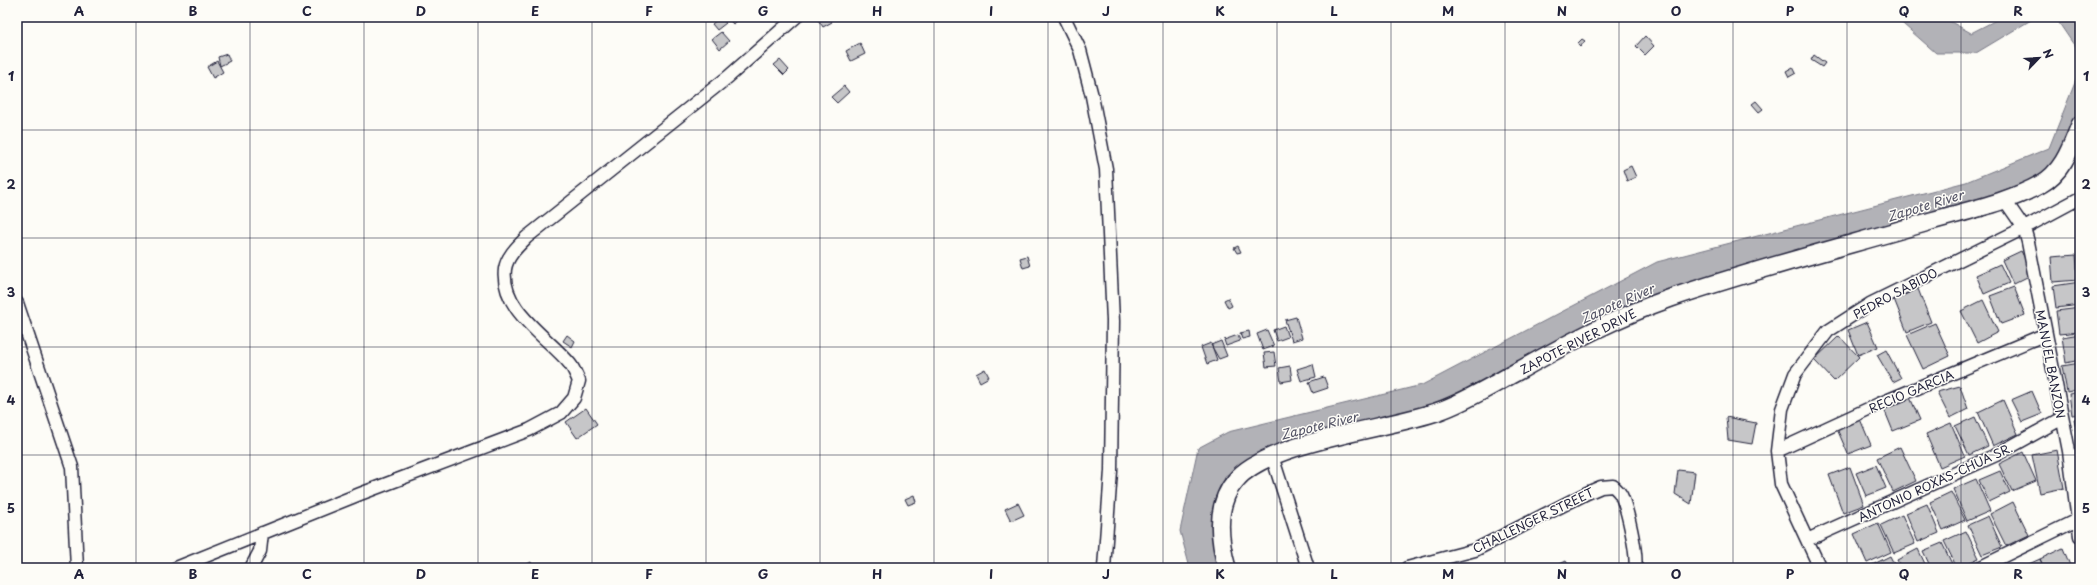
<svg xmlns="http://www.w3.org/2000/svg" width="2097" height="585" viewBox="0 0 2097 585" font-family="'Playpen Sans',sans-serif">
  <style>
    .water { fill: #b2b2b7; stroke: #787885 }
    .building { fill: #c6c6c8; stroke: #22223b }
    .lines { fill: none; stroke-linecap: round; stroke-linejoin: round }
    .street-casing { stroke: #22223b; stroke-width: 15 }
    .secondary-casing { stroke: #22223b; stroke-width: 20 }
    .street { stroke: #fdfcf7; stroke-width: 12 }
    .secondary { stroke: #fdfcf7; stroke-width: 17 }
    .grid { fill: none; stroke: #22223b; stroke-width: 1; stroke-opacity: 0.55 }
    .labels { text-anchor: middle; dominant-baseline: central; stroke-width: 3; stroke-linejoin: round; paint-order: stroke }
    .street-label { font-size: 12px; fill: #22223b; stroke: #fdfcf7 }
    .water-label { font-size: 13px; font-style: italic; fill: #545466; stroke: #fdfcf7 }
    .neatline { fill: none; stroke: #22223b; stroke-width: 1.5 }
    .grid-label { font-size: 13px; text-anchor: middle; font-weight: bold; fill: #22223b }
  </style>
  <rect width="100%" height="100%" fill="#fdfcf7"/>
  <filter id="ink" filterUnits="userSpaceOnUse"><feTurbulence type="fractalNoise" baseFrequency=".025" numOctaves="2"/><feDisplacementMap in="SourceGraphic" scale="8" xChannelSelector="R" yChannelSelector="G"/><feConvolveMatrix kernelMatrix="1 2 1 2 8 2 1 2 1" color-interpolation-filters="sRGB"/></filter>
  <g filter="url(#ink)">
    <path class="water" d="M 1895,17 L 1942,17 L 1971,33 L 2002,17 L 2036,17 L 1976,53 L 1936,53 Z
      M 2055,17 L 2080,17 L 2080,54 Z
      M 2080,70 L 2080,117 L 2058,160 L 2045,174 L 1987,197 L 1672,293 L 1435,411 L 1266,452 L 1225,476 L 1218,530 L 1230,568 L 1190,568 L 1180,531 L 1198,448 L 1228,432 L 1422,385 L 1657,262 L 1966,182 L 2049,148 Z"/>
    <path class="building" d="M 720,17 L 726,23 L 717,30 L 712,24 Z
      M 727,17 L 735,17 L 738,20 L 733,24 Z
      M 816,17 L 828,17 L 832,22 L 823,27 Z
      M 721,32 L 729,41 L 720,49 L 712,39 Z
      M 1645,36 L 1654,46 L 1645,55 L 1636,46 Z
      M 1582,39 L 1585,41 L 1580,47 L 1577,44 Z
      M 860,43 L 865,54 L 851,61 L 846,51 Z
      M 227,54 L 230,61 L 220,66 L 218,57 Z
      M 1814,55 L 1825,63 L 1822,67 L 1811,60 Z
      M 780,60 L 789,70 L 784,75 L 774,65 Z
      M 217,61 L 223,72 L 213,78 L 207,67 Z
      M 1793,67 L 1796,73 L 1789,77 L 1786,71 Z
      M 844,86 L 849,92 L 837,103 L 831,97 Z
      M 1756,101 L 1763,109 L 1759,112 L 1752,104 Z
      M 1631,166 L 1636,177 L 1627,181 L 1623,170 Z
      M 1238,246 L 1241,252 L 1237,253 L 1234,248 Z
      M 2021,251 L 2033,274 L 2013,284 L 2002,260 Z
      M 2076,255 L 2078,280 L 2053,282 L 2051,257 Z
      M 1027,256 L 1030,266 L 1023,268 L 1020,258 Z
      M 2000,264 L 2009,283 L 1984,294 L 1976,275 Z
      M 2080,282 L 2080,305 L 2056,308 L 2053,286 Z
      M 2014,287 L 2025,315 L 2001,324 L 1990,296 Z
      M 1918,289 L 1931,322 L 1907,332 L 1894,299 Z
      M 1228,298 L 1232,306 L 1228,308 L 1224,300 Z
      M 1983,300 L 1998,332 L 1977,343 L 1961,311 Z
      M 2080,308 L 2080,332 L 2059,334 L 2056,311 Z
      M 1296,317 L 1302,338 L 1292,341 L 1285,320 Z
      M 1867,322 L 1878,347 L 1858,355 L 1848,330 Z
      M 1935,323 L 1950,356 L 1923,369 L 1907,335 Z
      M 1284,326 L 1288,337 L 1277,341 L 1273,330 Z
      M 1267,330 L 1274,346 L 1263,350 L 1257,334 Z
      M 1249,331 L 1250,337 L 1242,339 L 1240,333 Z
      M 2080,334 L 2080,360 L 2066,363 L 2062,337 Z
      M 567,335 L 575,341 L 572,347 L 563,341 Z
      M 1238,335 L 1240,341 L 1226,346 L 1224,340 Z
      M 1839,336 L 1859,357 L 1834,381 L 1814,360 Z
      M 1221,341 L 1227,356 L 1219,359 L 1211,345 Z
      M 1211,343 L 1217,360 L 1207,364 L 1201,347 Z
      M 1886,350 L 1901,378 L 1893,382 L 1877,355 Z
      M 1274,352 L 1276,366 L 1266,367 L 1264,353 Z
      M 2080,363 L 2080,389 L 2067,392 L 2062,366 Z
      M 1313,364 L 1316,377 L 1301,381 L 1297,369 Z
      M 1290,366 L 1292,380 L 1281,382 L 1279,368 Z
      M 985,369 L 989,377 L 980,382 L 976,374 Z
      M 1324,377 L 1328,388 L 1313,393 L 1309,382 Z
      M 1960,386 L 1968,409 L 1950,418 L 1937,392 Z
      M 2032,391 L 2042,414 L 2022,422 L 2011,400 Z
      M 2080,392 L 2080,414 L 2072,415 L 2069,394 Z
      M 1908,393 L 1920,420 L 1893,431 L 1882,404 Z
      M 2003,400 L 2018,434 L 1993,446 L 1978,412 Z
      M 586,408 L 597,424 L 577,438 L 566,422 Z
      M 1726,417 L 1756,423 L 1752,444 L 1728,440 Z
      M 1975,417 L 1988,446 L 1969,455 L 1955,426 Z
      M 2080,418 L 2080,444 L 2079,444 L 2074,419 Z
      M 1860,419 L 1871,445 L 1848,454 L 1837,429 Z
      M 1951,423 L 1965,456 L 1940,467 L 1926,434 Z
      M 1900,447 L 1916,481 L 1893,492 L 1877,458 Z
      M 2057,450 L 2064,488 L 2040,493 L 2032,455 Z
      M 2023,452 L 2036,481 L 2012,491 L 1999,464 Z
      M 1876,465 L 1886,488 L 1866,496 L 1856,473 Z
      M 1850,467 L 1864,505 L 1843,513 L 1829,475 Z
      M 1678,470 L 1695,472 L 1691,504 L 1675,494 Z
      M 2000,471 L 2010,492 L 1989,502 L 1979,480 Z
      M 1976,479 L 1990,511 L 1967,521 L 1953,489 Z
      M 1951,492 L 1965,520 L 1943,530 L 1930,502 Z
      M 914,495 L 916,502 L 908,505 L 905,499 Z
      M 2013,502 L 2029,535 L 2006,546 L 1990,514 Z
      M 1018,503 L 1024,515 L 1011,521 L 1005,509 Z
      M 1927,504 L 1939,533 L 1918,542 L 1906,513 Z
      M 1902,515 L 1915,544 L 1894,553 L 1881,525 Z
      M 1988,516 L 2002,547 L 1982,555 L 1968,525 Z
      M 1878,523 L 1891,552 L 1867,563 L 1854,534 Z
      M 1966,531 L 1979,558 L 1957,568 L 1944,541 Z
      M 1942,543 L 1954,568 L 1931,568 L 1923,551 Z
      M 2063,548 L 2071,568 L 2044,568 L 2040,559 Z
      M 1918,549 L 1927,568 L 1901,568 L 1897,560 Z
      M 1890,556 L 1896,568 L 1869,568 L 1868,567 Z
      M 2040,559 L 2044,568 L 2020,568 Z
      M 1566,561 L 1570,568 L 1552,568 Z
      M 531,562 L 534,568 L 522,568 L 522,567 Z"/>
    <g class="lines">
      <g class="street-casing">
        <path id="street" d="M 1064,17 L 1080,50 L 1092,96 L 1106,169 L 1113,321 L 1111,471 L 1104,568
          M 2004,199 L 2024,228 L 2028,242 L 2069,451 L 2080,536
          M 17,303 L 72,467 L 77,568
          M 1777,451 L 1879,404 L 2046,334
          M 1272,456 L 1308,568
          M 1807,540 L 1996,455 L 2061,419
          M 176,568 L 360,494 L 529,430 L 561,413 L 574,398 L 579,381 C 576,375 574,369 570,364 C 548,337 500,310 505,269 C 507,256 518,246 527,237 L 728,77 L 796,17
          M 251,568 L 260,551 L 262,533
          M 1407,568 L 1475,550 L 1587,493 L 1601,487 L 1613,486 C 1616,489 1619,491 1621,495 C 1627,508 1638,554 1635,568
          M 1820,568 L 1781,484 L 1777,451 L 1782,409 L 1795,374 L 1828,331 L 1870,304 L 2024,228 L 2080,198
          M 1979,568 L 2077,520"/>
      </g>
      <g class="secondary-casing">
        <path id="secondary" d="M 1227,568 C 1219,540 1215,504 1236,480 C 1268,441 1389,429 1439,411 C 1468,401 1495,383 1522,369 C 1570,342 1619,316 1671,298 C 1756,269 1842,247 1928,222 C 1965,211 2007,203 2041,184 C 2063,172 2071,147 2080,125"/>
      </g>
      <use href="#street" class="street"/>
      <use href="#secondary" class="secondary"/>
    </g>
  </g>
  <path class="grid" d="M 136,17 L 136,568M 250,17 L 250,568M 364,17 L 364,568M 478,17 L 478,568M 592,17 L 592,568M 706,17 L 706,568M 820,17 L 820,568M 934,17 L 934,568M 1048,17 L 1048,568M 1163,17 L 1163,568M 1277,17 L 1277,568M 1391,17 L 1391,568M 1505,17 L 1505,568M 1619,17 L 1619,568M 1733,17 L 1733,568M 1847,17 L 1847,568M 1961,17 L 1961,568M 17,130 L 2080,130M 17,238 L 2080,238M 17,347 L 2080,347M 17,455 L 2080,455"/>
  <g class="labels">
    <g class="street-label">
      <text transform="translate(1895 293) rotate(-28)">PEDRO SABIDO</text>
      <text transform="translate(1578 341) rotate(-27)">ZAPOTE RIVER DRIVE</text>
      <text transform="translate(2051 364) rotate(79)">MANUEL BANZON</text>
      <text transform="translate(1911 391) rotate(-23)">RECIO GARCIA</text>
      <text transform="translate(1935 482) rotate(-25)">ANTONIO ROXAS-CHUA SR.</text>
      <text transform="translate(1533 520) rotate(-26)">CHALLENGER STREET</text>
    </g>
    <g class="water-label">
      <text transform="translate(1925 205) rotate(-17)">Zapote River</text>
      <text transform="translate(1617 303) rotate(-24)">Zapote River</text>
      <text transform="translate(1319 425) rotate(-14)">Zapote River</text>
    </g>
  </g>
  <rect width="2097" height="585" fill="none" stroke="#fdfcf7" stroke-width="44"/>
  <g transform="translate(2039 58) rotate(65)" stroke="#fdfcf7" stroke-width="3" paint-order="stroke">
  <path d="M0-3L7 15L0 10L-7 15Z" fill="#22223b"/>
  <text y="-6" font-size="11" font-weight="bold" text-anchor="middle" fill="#22223b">N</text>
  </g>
  <rect x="22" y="22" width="2053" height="541" class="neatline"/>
  <g class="grid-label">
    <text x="79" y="16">A</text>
    <text x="193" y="16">B</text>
    <text x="307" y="16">C</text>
    <text x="421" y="16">D</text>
    <text x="535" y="16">E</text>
    <text x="649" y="16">F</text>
    <text x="763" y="16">G</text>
    <text x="877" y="16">H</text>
    <text x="991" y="16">I</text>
    <text x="1106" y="16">J</text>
    <text x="1220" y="16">K</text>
    <text x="1334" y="16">L</text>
    <text x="1448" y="16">M</text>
    <text x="1562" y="16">N</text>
    <text x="1676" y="16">O</text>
    <text x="1790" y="16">P</text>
    <text x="1904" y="16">Q</text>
    <text x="2018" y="16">R</text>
    <text x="11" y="81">1</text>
    <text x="2086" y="81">1</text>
    <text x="11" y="189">2</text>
    <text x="2086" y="189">2</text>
    <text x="11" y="297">3</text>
    <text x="2086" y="297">3</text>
    <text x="11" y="405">4</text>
    <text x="2086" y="405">4</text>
    <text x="11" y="513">5</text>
    <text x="2086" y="513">5</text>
    <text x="79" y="579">A</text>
    <text x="193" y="579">B</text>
    <text x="307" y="579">C</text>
    <text x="421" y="579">D</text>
    <text x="535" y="579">E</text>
    <text x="649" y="579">F</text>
    <text x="763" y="579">G</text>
    <text x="877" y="579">H</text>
    <text x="991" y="579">I</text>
    <text x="1106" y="579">J</text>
    <text x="1220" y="579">K</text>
    <text x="1334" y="579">L</text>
    <text x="1448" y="579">M</text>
    <text x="1562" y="579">N</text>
    <text x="1676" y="579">O</text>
    <text x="1790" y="579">P</text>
    <text x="1904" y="579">Q</text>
    <text x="2018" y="579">R</text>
  </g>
</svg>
